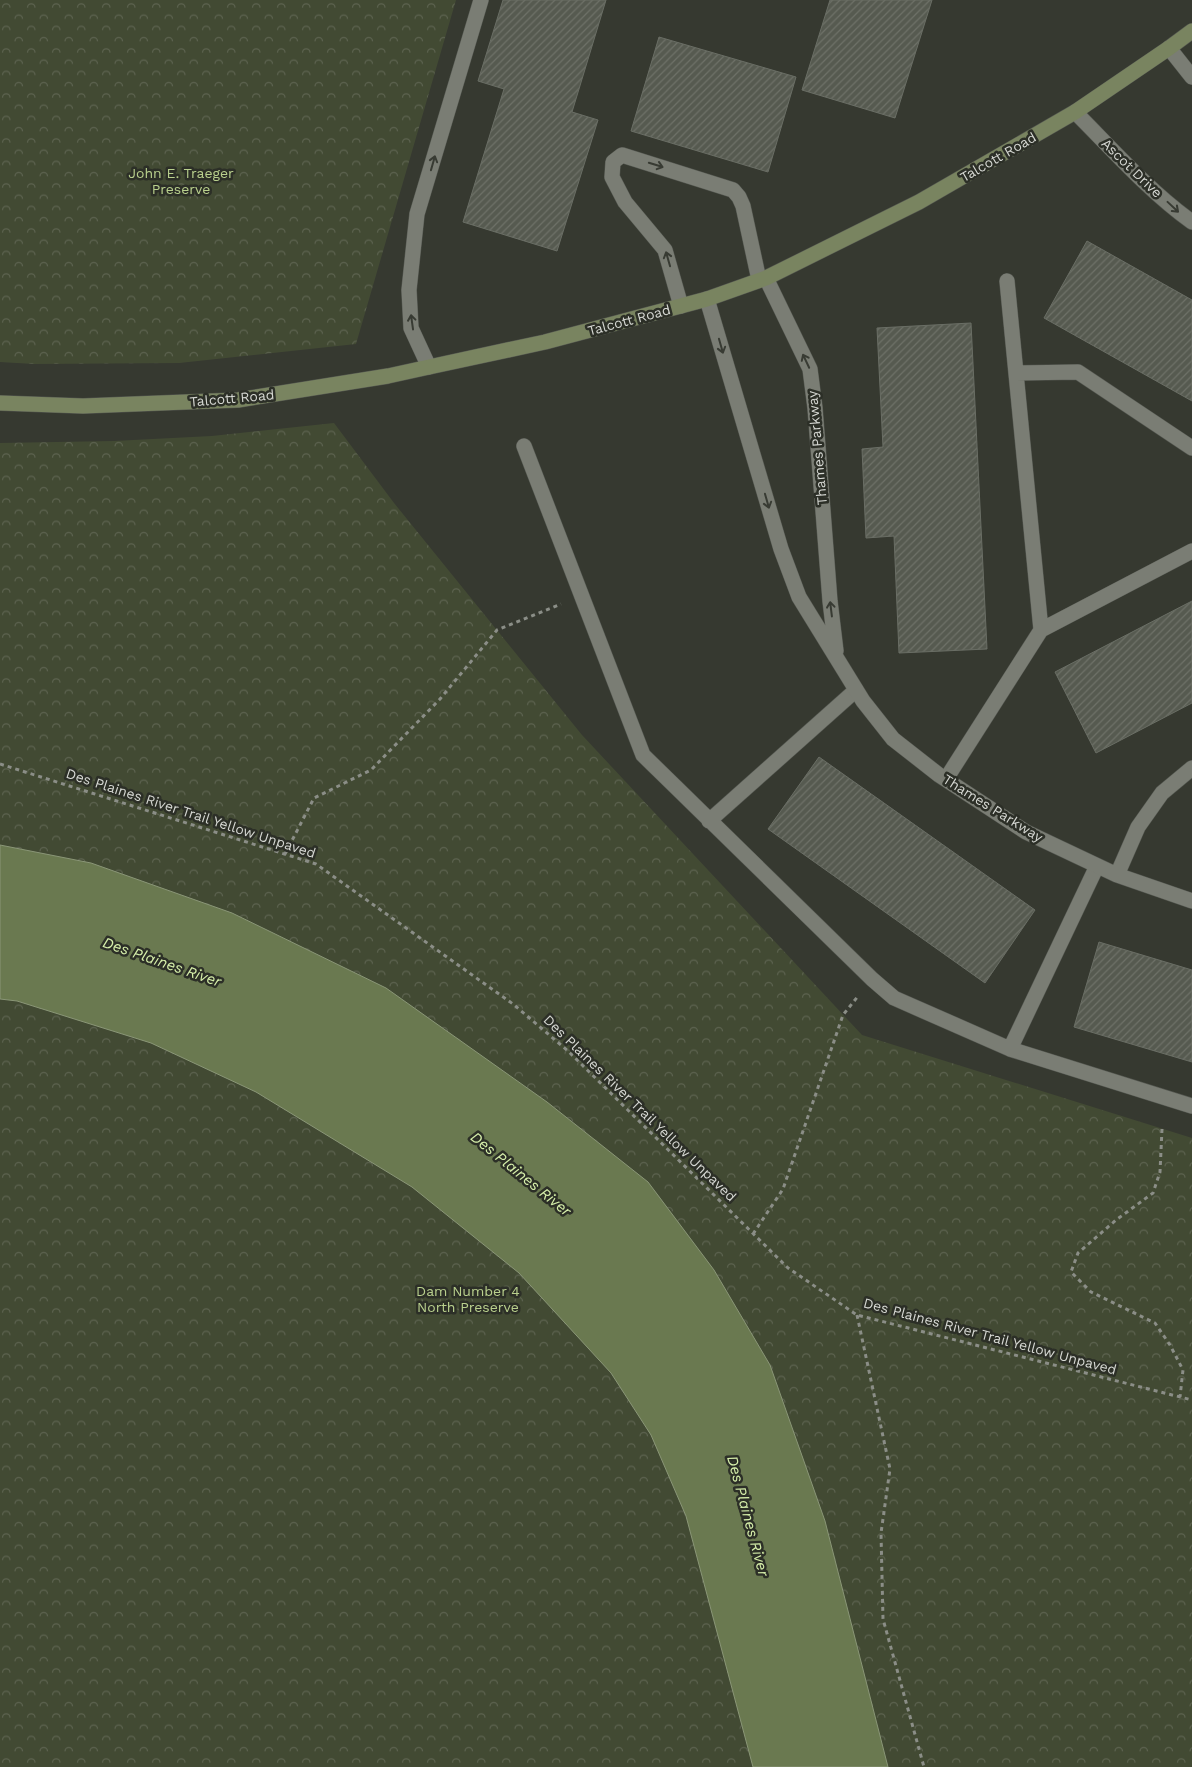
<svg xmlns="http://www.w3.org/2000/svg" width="1192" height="1767" viewBox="0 0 1192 1767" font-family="'Work Sans',sans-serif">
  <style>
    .park { fill: url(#park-crowns) }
    .water { fill: #6a7950; stroke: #8a9677 }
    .building { fill: url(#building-hatch); stroke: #6a6e65 }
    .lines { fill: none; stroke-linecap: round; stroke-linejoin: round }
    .service-casing { stroke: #545750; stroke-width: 16 }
    .minor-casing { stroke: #545750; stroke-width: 16 }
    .secondary-casing { stroke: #545750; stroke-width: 16 }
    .path { stroke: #8b8e87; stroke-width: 3; stroke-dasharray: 4 4; stroke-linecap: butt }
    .service { stroke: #7a7d74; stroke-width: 15 }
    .minor { stroke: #7a7d74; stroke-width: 15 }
    .secondary { stroke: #798460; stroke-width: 15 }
    .oneway { stroke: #383b33 }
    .labels { text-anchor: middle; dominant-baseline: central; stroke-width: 5; stroke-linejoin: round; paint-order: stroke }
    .street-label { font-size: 14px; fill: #d6d8d3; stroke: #2c2f27 }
    .park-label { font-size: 14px; fill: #b9d08d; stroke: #2c2f27 }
    .water-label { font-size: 15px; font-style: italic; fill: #d7f0ab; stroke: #2c2f27 }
  </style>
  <defs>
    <pattern id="park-crowns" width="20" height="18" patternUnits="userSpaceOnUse" patternTransform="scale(1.25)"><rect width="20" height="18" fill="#424a33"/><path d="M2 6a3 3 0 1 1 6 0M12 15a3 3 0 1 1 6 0" fill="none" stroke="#5d6350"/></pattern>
    <pattern id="building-hatch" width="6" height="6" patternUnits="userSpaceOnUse" patternTransform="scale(1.25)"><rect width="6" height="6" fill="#565a50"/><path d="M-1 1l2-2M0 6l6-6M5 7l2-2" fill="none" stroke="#6e7168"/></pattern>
  </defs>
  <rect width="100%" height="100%" fill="#363930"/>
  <path class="park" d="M 0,0 L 456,0 L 356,344 L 179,363 L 34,364 L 0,362 Z
    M 334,423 L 394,503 L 582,735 L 862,1035 L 1192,1138 L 1192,1767 L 0,1767 L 0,443 L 114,441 L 212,436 Z"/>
  <path class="water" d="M 0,845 L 91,863 L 232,913 L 386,988 L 547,1102 L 648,1182 L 714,1270 L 770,1365 L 825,1521 L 888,1767 L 753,1767 L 686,1516 L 651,1435 L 611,1373 L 519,1273 L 412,1187 L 256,1092 L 151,1043 L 17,1001 L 0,999 Z"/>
  <path class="building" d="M 503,0 L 606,0 L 572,112 L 598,120 L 557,251 L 463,222 L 504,89 L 478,81 Z
    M 830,0 L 932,0 L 895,118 L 802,90 Z
    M 659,37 L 796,77 L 768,172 L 631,131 Z
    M 1087,241 L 1192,300 L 1192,401 L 1044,318 Z
    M 971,323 L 987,649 L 899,653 L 894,536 L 866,538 L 862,449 L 883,447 L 877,328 Z
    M 1192,601 L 1192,703 L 1096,753 L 1055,672 Z
    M 819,757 L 1035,910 L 985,983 L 768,829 Z
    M 1099,942 L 1192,970 L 1192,1062 L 1074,1027 Z"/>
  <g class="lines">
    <g class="service-casing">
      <path id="service" d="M 681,306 L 665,250 L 625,202 L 612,177 L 613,162 L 622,155 L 733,190 L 739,197 L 743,206 L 759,280
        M 429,367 L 411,328 L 409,290 L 417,214 L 481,0
        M 1016,373 L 1078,372 L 1192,448
        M 524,446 L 643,755 L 872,979 L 894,998 L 1010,1049 L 1097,866
        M 1041,630 L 1192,551
        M 946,779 L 1041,630 L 1007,281
        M 709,821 L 856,690
        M 1010,1049 L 1192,1106"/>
    </g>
    <g class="minor-casing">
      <path id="minor" d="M 1169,48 L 1192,77
        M 1075,112 C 1113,150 1149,191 1192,222
        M 766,278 L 810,369 L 815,408 L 830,601 L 836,651
        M 707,299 L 781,549 L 799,597 L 863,701 L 893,739 L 939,775 L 1026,832 L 1117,875 L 1192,901
        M 1117,875 L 1138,827 L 1162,793 L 1192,768"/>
    </g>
    <g class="secondary-casing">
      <path id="secondary" d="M 0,403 L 83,406 L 238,400 L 388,376 L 429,367 L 545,342 L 707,299 L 766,278 L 919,202 L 1075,112 L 1169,48 L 1192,31"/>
    </g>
    <path class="path" d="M 0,764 L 316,864 L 513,1004 L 568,1051 L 788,1268 L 857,1315 L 1192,1400
      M 285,854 L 314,798 L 371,770 L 440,699 L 497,630 L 561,604
      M 1162,1129 L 1160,1172 L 1153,1193 L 1116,1220 L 1078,1253 L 1071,1272 L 1091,1292 L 1155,1323 L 1170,1345 L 1183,1370 L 1180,1397
      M 753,1234 L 783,1189 L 843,1015 L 859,995
      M 857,1315 L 890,1469 L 881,1533 L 883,1619 L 924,1767"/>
    <use href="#service" class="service"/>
    <use href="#minor" class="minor"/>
    <use href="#secondary" class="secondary"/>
  </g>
  <defs><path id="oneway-shaft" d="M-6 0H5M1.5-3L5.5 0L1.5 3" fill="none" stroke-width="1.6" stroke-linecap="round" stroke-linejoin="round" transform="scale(1.25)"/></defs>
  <g class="oneway">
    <use href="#oneway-shaft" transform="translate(433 163) rotate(-74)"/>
    <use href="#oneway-shaft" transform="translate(656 165) rotate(17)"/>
    <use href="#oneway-shaft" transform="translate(1173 207) rotate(43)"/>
    <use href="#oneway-shaft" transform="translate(668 259) rotate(-106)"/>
    <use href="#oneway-shaft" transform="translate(412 322) rotate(-98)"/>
    <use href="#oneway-shaft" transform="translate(721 346) rotate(74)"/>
    <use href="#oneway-shaft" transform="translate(806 361) rotate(-115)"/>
    <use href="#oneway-shaft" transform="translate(767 501) rotate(74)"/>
    <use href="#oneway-shaft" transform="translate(831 609) rotate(-97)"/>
  </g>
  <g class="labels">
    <g class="street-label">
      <text transform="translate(998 157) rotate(-30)">Talcott Road</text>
      <text transform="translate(1132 168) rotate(44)">Ascot Drive</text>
      <text transform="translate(629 320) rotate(-15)">Talcott Road</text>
      <text transform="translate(232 398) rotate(-5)">Talcott Road</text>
      <text transform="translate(817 448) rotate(-95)">Thames Parkway</text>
      <text transform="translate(993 808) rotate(32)">Thames Parkway</text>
      <text transform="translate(191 813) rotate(18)">Des Plaines River Trail Yellow Unpaved</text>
      <text transform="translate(640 1108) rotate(44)">Des Plaines River Trail Yellow Unpaved</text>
      <text transform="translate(990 1336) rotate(15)">Des Plaines River Trail Yellow Unpaved</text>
    </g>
    <g class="park-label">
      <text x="181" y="173">John E. Traeger<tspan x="181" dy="16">Preserve</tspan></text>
      <text x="468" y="1291">Dam Number 4<tspan x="468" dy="16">North Preserve</tspan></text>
    </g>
    <g class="water-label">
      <text transform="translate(162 962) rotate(19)">Des Plaines River</text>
      <text transform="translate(521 1174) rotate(39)">Des Plaines River</text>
      <text transform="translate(748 1516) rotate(75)">Des Plaines River</text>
    </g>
  </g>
</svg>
